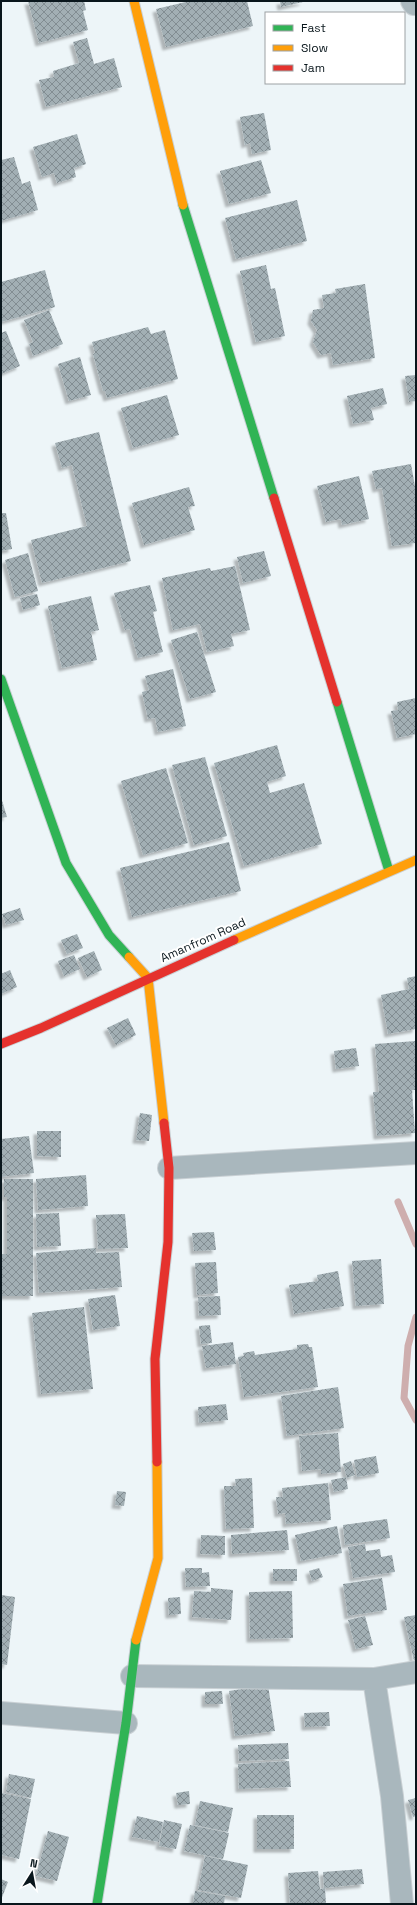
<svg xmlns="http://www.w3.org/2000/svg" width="417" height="1905" viewBox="0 0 417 1905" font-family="'Space Grotesk',sans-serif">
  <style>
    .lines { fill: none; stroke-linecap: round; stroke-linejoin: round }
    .stream { stroke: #ceaeae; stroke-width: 7 }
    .building { fill: url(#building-cross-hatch); filter: url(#shadow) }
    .street-casing { stroke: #c9d0d4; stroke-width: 24 }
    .fast-casing { stroke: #c9d0d4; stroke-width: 11 }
    .slow-casing { stroke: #c9d0d4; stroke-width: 11 }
    .jam-casing { stroke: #c9d0d4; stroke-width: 11 }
    .street { stroke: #a9b7bd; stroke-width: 22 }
    .fast { stroke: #30b455; stroke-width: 9 }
    .slow { stroke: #ff9f0a; stroke-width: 9 }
    .jam { stroke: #e5322d; stroke-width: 9 }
    .labels { text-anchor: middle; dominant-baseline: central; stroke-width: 4; stroke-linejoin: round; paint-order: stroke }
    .street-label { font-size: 12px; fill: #09161c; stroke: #fff }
  </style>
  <defs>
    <pattern id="building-cross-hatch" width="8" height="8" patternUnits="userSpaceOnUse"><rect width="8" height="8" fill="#a2afb4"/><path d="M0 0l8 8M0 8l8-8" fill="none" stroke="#828d92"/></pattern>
    <filter id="shadow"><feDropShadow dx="-3.5" dy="3.5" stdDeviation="1" flood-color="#0004"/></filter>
  </defs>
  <rect width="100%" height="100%" fill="#edf5f8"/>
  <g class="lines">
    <path class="stream" d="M 398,1202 L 416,1244
      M 416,1317 L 408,1346 L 404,1398 L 416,1420"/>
  </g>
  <path class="building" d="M 28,1 L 84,1 L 86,10 L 83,11 L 88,30 L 39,43 Z
    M 190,1 L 247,1 L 253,26 L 166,47 L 156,9 Z
    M 280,1 L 303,1 L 303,2 L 281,7 Z
    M 87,38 L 94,64 L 114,58 L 122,87 L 46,107 L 39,80 L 54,77 L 53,71 L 79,63 L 73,42 Z
    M 264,113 L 271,150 L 252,154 L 250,143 L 245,145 L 240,117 Z
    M 77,134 L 86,164 L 74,168 L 76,177 L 57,183 L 54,173 L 42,177 L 33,147 Z
    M 14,157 L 22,184 L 30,181 L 38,210 L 1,221 L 1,160 Z
    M 261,160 L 271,193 L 229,204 L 220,171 Z
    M 297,200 L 307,241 L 236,259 L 225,218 Z
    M 266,265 L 271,289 L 275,288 L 285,336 L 256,342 L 240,271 Z
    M 45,270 L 55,307 L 1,322 L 1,282 Z
    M 365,284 L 375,358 L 333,365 L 331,353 L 321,355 L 313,342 L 317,330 L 311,321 L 313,310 L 324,308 L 322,295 L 336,293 L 335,289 Z
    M 49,310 L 63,344 L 33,356 L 29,344 L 33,342 L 24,320 Z
    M 148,327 L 151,334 L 165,330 L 178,379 L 107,398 L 105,391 L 103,391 L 93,354 L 95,353 L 92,342 Z
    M 6,331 L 20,366 L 1,374 L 1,333 Z
    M 80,357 L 91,395 L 69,401 L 58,364 Z
    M 416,375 L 416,401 L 409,402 L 405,376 Z
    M 383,388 L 387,404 L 371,408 L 374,420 L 353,424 L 347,396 Z
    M 167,395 L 179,435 L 133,448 L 121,408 Z
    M 99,432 L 131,561 L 42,583 L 31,540 L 87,526 L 72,465 L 62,468 L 55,443 Z
    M 411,464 L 416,492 L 416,543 L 392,546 L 382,488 L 376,489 L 372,471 Z
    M 359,476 L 369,519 L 342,525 L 341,519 L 326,522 L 317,486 Z
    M 189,487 L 195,506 L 188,507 L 195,530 L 144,545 L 132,503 Z
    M 1,513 L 6,513 L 12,549 L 1,551 Z
    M 264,551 L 271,576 L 243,583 L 237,557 Z
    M 28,553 L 38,591 L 15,597 L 5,560 Z
    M 235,566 L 250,630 L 231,634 L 234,646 L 207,652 L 200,624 L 173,630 L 162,578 L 210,568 L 211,571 Z
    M 150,585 L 157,611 L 153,612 L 163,652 L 138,658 L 130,629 L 125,630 L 114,593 Z
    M 37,594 L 40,605 L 23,610 L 20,598 Z
    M 91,596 L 99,630 L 91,632 L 97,660 L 62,668 L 48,606 Z
    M 197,632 L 216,692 L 190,699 L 171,640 Z
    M 173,669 L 186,726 L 158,732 L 155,718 L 148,719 L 142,692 L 149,690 L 145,676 Z
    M 416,698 L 416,734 L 397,738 L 391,711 L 398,710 L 397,702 Z
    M 277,745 L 286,776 L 267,782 L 270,793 L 304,783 L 322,844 L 244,866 L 214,763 Z
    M 205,757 L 227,836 L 194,845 L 172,765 Z
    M 166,768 L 188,843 L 143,855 L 121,781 Z
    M 1,797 L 7,817 L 1,818 Z
    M 229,842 L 241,891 L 132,917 L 120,868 Z
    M 20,908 L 24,920 L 6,925 L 2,914 Z
    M 77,934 L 83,948 L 67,954 L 61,940 Z
    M 94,951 L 102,970 L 87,977 L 78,958 Z
    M 74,955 L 80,969 L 64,976 L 58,961 Z
    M 10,970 L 17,987 L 1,994 L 1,974 Z
    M 416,976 L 416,1029 L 388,1034 L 381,995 L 409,989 L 407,978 Z
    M 128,1018 L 136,1035 L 116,1045 L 107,1028 Z
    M 416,1041 L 416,1090 L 412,1090 L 415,1133 L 377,1136 L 373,1092 L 379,1092 L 375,1044 Z
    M 356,1048 L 359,1066 L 336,1069 L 334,1051 Z
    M 140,1113 L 152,1115 L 149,1141 L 136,1140 Z
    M 37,1131 L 61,1131 L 61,1157 L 37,1156 Z
    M 29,1136 L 34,1173 L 1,1177 L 1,1139 Z
    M 86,1175 L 88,1206 L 38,1210 L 36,1179 Z
    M 4,1179 L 33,1179 L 33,1296 L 1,1296 L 2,1254 L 7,1254 L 7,1197 L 4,1197 Z
    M 59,1213 L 61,1246 L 37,1247 L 36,1214 Z
    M 125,1214 L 128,1248 L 98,1249 L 96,1215 Z
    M 214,1232 L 216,1250 L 194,1251 L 192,1233 Z
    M 96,1248 L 96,1253 L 119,1252 L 122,1287 L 39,1293 L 36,1253 Z
    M 381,1259 L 384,1304 L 356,1306 L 352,1261 Z
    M 216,1262 L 218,1293 L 197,1295 L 195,1263 Z
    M 338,1271 L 344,1306 L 294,1314 L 289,1285 L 318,1281 L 317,1275 Z
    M 115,1295 L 120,1326 L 93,1330 L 88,1299 Z
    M 220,1296 L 221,1315 L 199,1316 L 198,1297 Z
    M 84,1307 L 93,1389 L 41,1394 L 32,1313 Z
    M 210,1325 L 212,1343 L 201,1344 L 199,1326 Z
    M 233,1342 L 236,1364 L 206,1368 L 202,1346 Z
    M 308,1344 L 309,1347 L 312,1347 L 318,1387 L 244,1397 L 238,1357 L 244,1356 L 243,1353 L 254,1351 L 255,1355 L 297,1349 L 297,1345 Z
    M 338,1387 L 344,1428 L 287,1436 L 281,1396 Z
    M 226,1404 L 228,1420 L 199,1423 L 198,1407 Z
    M 338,1433 L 341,1472 L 321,1474 L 321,1469 L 302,1471 L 299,1436 Z
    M 376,1456 L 379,1473 L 357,1477 L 354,1460 Z
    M 351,1461 L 355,1475 L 347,1478 L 343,1464 Z
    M 346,1477 L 348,1489 L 334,1492 L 331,1480 Z
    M 252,1478 L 254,1528 L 226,1529 L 224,1486 L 236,1486 L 235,1479 Z
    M 328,1483 L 331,1520 L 286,1524 L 285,1513 L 278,1514 L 276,1497 L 283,1497 L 282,1488 Z
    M 117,1491 L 126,1492 L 124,1506 L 115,1505 Z
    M 387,1519 L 390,1538 L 345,1545 L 343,1525 Z
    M 337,1526 L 342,1553 L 301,1561 L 295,1535 Z
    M 287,1530 L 289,1550 L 232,1554 L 231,1535 Z
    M 201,1535 L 225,1536 L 225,1555 L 200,1554 Z
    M 365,1544 L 366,1551 L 380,1549 L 381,1557 L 392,1555 L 395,1572 L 353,1578 L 348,1547 Z
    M 185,1568 L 202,1568 L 202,1573 L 209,1572 L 210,1586 L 186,1587 Z
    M 319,1568 L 323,1577 L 312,1581 L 309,1571 Z
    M 273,1569 L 297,1569 L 297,1581 L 273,1581 Z
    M 382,1578 L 387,1610 L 348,1616 L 343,1584 Z
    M 211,1588 L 233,1590 L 231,1620 L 192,1617 L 194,1591 L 211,1592 Z
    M 292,1591 L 293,1638 L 250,1639 L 249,1592 Z
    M 1,1595 L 15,1597 L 7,1665 L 1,1664 Z
    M 180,1597 L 181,1614 L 169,1615 L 168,1598 Z
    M 416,1615 L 416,1660 L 414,1661 L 404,1617 Z
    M 365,1616 L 373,1645 L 356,1649 L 348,1620 Z
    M 268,1685 L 275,1731 L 235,1736 L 229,1691 Z
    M 222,1691 L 223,1704 L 205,1704 L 205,1692 Z
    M 329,1712 L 330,1726 L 305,1727 L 304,1713 Z
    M 288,1743 L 289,1759 L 239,1761 L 238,1745 Z
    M 289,1761 L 291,1787 L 239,1789 L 238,1764 Z
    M 9,1774 L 35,1779 L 31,1798 L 6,1792 Z
    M 189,1791 L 190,1804 L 178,1805 L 176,1793 Z
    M 1,1793 L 31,1799 L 19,1859 L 1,1855 Z
    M 416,1798 L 416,1816 L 413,1817 L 408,1800 Z
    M 200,1801 L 233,1808 L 228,1832 L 195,1825 Z
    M 257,1815 L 294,1815 L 294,1849 L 257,1849 Z
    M 137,1816 L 163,1822 L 159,1842 L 132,1837 Z
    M 164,1820 L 182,1824 L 176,1849 L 159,1846 Z
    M 190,1825 L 229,1833 L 223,1859 L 184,1851 Z
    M 48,1831 L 69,1837 L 57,1881 L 36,1876 Z
    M 205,1856 L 248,1865 L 241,1898 L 198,1890 Z
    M 362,1869 L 364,1884 L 324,1888 L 323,1872 Z
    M 318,1871 L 320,1889 L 325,1888 L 326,1904 L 290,1904 L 288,1873 Z
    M 1,1879 L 8,1882 L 1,1900 Z
    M 195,1891 L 225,1896 L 224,1904 L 193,1904 Z"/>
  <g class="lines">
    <g class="street-casing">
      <path id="street" d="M 412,1 L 414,4
        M 169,1168 L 416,1153
        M 132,1676 L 374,1679 L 416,1672
        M 374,1679 L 392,1796 L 402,1904
        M 1,1713 L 126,1723"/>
    </g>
    <g class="fast-casing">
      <path id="fast" d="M 183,205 L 274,498
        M 1,679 L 66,863 L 109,935 L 129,957
        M 337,702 L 389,871
        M 97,1904 L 126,1723 L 136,1640"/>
    </g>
    <g class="slow-casing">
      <path id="slow" d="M 134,1 L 183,205
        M 234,940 L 416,860
        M 129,957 L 148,978 L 164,1123
        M 136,1640 L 158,1558 L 157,1462"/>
    </g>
    <g class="jam-casing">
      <path id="jam" d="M 274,498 L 337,702
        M 1,1044 L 41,1028 L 234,940
        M 157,1462 L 155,1359 L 168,1242 L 169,1168 L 164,1123"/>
    </g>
    <use href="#street" class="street"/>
    <use href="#fast" class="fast"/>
    <use href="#slow" class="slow"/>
    <use href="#jam" class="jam"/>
  </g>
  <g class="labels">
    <g class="street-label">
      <text transform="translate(203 940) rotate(-24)">Amanfrom Road</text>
    </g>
  </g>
  <rect width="417" height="1905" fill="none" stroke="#09161c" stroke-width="4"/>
  <rect x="265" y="12" width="140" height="72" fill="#ffffff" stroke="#9da2a4"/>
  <rect x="273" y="25" width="20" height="6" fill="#30b455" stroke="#9da2a4"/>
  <text x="301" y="32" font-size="12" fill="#09161c">Fast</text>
  <rect x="273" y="45" width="20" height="6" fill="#ff9f0a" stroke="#9da2a4"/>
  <text x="301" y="52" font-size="12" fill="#09161c">Slow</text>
  <rect x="273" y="65" width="20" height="6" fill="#e5322d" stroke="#9da2a4"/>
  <text x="301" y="72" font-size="12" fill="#09161c">Jam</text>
  <g transform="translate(32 1873) rotate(11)" stroke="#ffffff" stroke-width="3" paint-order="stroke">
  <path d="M0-3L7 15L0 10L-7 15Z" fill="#09161c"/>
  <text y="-6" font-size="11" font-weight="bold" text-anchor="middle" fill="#09161c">N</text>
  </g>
</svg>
